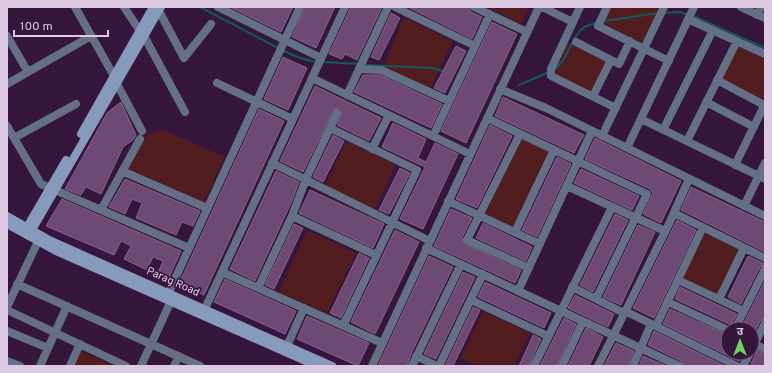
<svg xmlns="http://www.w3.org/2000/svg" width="772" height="373" viewBox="0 0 772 373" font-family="Overpass,'Noto Sans Devanagari',sans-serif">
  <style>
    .green { fill: #521d1f }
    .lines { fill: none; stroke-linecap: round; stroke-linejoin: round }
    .stream { stroke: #125a5e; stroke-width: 2 }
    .building { fill: #6e4976; stroke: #86618d }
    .street { stroke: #637086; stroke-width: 8 }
    .secondary { stroke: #859abd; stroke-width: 8 }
    .labels { text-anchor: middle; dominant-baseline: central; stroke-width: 3.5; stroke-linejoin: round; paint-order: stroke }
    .street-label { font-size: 11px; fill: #decae2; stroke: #37163d }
  </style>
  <rect width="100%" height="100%" fill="#37163d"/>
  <path class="green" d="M 486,7 L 529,7 L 521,24 Z
    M 611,7 L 660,7 L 642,43 L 603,25 Z
    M 404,17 L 453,41 L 430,89 L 383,68 Z
    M 567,42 L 608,61 L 593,93 L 556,76 L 557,63 Z
    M 738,46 L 765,59 L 765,96 L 763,100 L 721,80 Z
    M 164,130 L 224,157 L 204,202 L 128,169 L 147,135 Z
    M 520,138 L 550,152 L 515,228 L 485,215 Z
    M 347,141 L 396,165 L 375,209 L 325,186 Z
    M 307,230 L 356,253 L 327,313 L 279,292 Z
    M 705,233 L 742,251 L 719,297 L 682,278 Z
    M 483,311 L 530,333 L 514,366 L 478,366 L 461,358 Z
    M 80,351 L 114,366 L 73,366 Z"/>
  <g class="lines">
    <path class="stream" d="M 200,7 L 278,48
      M 663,13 L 680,12 L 688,15
      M 693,16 L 765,48
      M 604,21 L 659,13
      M 282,50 C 294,56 305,61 318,62
      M 322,62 L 360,64
      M 364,65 L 433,68 L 445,72
      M 553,71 C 568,61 571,35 586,26 C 589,25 593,24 596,23
      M 519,85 L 549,72"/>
  </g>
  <path class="building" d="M 230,7 L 293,7 L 281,32 Z
    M 305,7 L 335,7 L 316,48 L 292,37 Z
    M 351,7 L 382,7 L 357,60 L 345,54 L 342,59 L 329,54 Z
    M 408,7 L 468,7 L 471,12 L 482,17 L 472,39 Z
    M 391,13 L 400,18 L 379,60 L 371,57 Z
    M 492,22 L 517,34 L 466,143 L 441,131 Z
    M 456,46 L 466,51 L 445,93 L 434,88 Z
    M 283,57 L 307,68 L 288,110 L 264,99 Z
    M 363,75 L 380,75 L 442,104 L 431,128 L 354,92 Z
    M 315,86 L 381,118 L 369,141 L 337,125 L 342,112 L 339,108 L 334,109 L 303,172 L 280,161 Z
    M 503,97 L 584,135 L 574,153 L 495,116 Z
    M 121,102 L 136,135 L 134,139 L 123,147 L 101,194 L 86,187 L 81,195 L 65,189 L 107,113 Z
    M 259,109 L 284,121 L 204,295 L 179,284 Z
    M 393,123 L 426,139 L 418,158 L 426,162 L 435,143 L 458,154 L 423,229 L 400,219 L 425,167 L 382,147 Z
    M 490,125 L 512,136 L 477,208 L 456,199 Z
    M 333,135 L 344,141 L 323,182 L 313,177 Z
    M 595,138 L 681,181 L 661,223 L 643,214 L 653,193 L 650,189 L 585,159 Z
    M 557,157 L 571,164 L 537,237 L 522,230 Z
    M 400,168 L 410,173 L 389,214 L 379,210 Z
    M 581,169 L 639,196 L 632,210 L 574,183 Z
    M 276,171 L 299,182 L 292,201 L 255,281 L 230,269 Z
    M 125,179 L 200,211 L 193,226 L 182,222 L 176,235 L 136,218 L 142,203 L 132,199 L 125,214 L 109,207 Z
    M 691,187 L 765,222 L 765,252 L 681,210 Z
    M 310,190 L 384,224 L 373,248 L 299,213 Z
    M 62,199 L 181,251 L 168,280 L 157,275 L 163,261 L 153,257 L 147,270 L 124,259 L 131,246 L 121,241 L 114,255 L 46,226 Z
    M 451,209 L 472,218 L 462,238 L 463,243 L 521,270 L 515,283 L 434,246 Z
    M 615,214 L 628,220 L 593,292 L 580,285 Z
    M 677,220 L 696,230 L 654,318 L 633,308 Z
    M 483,223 L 532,247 L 526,261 L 476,238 Z
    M 294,224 L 303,228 L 274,289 L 265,285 Z
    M 638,225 L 655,232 L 621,305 L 603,297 Z
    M 395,230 L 419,242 L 375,334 L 351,322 Z
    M 359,253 L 369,258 L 341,318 L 330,313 Z
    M 429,256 L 453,267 L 411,354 L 407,366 L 378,366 Z
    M 748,256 L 765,264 L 760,267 L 741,304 L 728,297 Z
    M 463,272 L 475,277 L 436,359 L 424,354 Z
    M 225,279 L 296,311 L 285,334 L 214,302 Z
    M 765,281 L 765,318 L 760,321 L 752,337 L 752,329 L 741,329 Z
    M 485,282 L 551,313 L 544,328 L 478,297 Z
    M 680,287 L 737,314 L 731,325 L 675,299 Z
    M 575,295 L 614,314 L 608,327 L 568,308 Z
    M 473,307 L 480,310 L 453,366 L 445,366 Z
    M 670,309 L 728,335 L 728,353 L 744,353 L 739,361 L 663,324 Z
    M 307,316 L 369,343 L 358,366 L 297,339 Z
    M 564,318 L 576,324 L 557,366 L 540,366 Z
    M 586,328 L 603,337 L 589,366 L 568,366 Z
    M 654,331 L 725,366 L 684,366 L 681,361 L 648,345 Z
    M 533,335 L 541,339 L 529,366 L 519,366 Z
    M 616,343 L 634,351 L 628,366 L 604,366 Z
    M 757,351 L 765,354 L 765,366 L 750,366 Z
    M 643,356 L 666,366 L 639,366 Z"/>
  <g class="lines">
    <path class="street" d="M 75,7 L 114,76 L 117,84 L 142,131
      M 124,7 L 140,31
      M 218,7 L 321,58
      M 395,7 L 475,46
      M 474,7 L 527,32
      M 542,7 L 573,22
      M 580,7 L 551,69 L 551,76 L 616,108
      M 607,7 L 598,26 L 669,61
      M 741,7 L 765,18
      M 159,11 L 184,58 L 211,24
      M 757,15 L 761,7
      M 688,19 L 765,54
      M 7,36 L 28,72
      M 144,36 L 185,112
      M 576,42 L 619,64 L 630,41
      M 359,69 L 381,70 L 449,101
      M 312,78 L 470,154
      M 717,80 L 764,105
      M 217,83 L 293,119
      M 7,84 L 91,36
      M 500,89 L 546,108 L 765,216
      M 347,95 L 388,7
      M 593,96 L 611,60
      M 706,102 L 754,127
      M 487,118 L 647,194 L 596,299
      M 641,119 L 765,179
      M 7,126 L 41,184 L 189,248
      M 330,128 L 417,170 L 343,326
      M 663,130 L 713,30
      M 520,134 L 467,240 L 529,268
      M 433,136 L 490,14
      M 602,136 L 664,7
      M 14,138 L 76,104
      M 687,141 L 737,41
      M 627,148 L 694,7
      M 372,149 L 389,115
      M 272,163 L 430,241
      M 735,165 L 765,104
      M 122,171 L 207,208
      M 567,186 L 665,231
      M 448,201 L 540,244
      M 744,206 L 765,163
      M 101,210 L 140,139
      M 674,213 L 765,258
      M 292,216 L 376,255
      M 515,232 L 554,150
      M 426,248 L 679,366
      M 222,272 L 382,343
      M 678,280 L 744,311
      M 17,284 L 200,366
      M 572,287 L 624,313
      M 258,288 L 292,216 L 306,179 L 337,113
      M 518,291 L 592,131
      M 169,292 L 300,7
      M 719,299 L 744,248
      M 471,300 L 548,336
      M 668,302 L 728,330
      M 7,307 L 41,235
      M 7,310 L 126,366
      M 625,311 L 737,366
      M 202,315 L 345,7
      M 656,326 L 703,227
      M 735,329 L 765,269
      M 7,331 L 48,348
      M 752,343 L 765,349
      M 287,346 L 304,308
      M 752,349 L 765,323
      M 416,356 L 437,366
      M 7,361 L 20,366
      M 40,366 L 67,306
      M 70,366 L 80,344
      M 141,366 L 171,301
      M 174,366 L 179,356
      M 372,366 L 539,7
      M 412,366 L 461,264
      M 439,366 L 483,274
      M 534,366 L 612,207
      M 562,366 L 583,321
      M 598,366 L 668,226 L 689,179
      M 633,366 L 651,324
      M 743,366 L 750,353"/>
    <path class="secondary" d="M 81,134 L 153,7
      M 7,216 L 49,240 L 332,366
      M 7,224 L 56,251 L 317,366
      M 26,232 L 27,227 L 66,160
      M 29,232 L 32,230 L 161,7"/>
  </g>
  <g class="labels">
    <g class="street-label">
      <text transform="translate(173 282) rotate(24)">Parag Road</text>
    </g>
  </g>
  <rect width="772" height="373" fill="none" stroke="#decae2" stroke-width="16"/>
  <g transform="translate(740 341)"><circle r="19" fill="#37163d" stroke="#7a5e7f"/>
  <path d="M0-3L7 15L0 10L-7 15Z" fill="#70d35f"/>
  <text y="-6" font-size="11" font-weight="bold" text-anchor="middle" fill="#decae2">उ</text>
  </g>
  <path d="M14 30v6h94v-6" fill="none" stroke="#decae2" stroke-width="2"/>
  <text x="20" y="30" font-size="12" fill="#decae2" stroke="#37163d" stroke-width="3" paint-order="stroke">100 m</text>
</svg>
